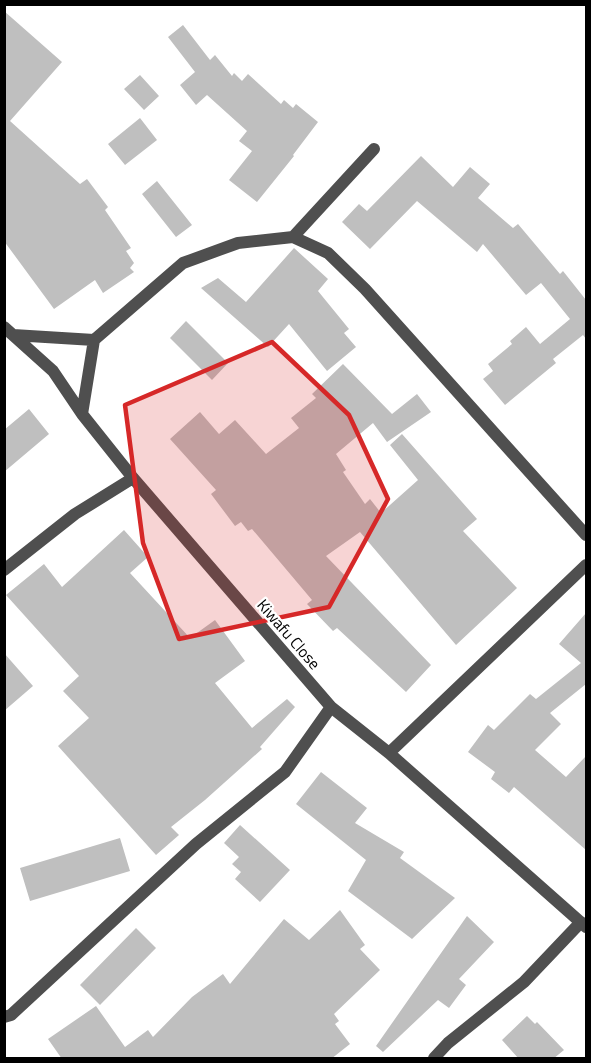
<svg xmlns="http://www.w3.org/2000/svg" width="591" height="1063" viewBox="0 0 591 1063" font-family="'Titillium Web',sans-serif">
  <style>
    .building { fill: #bfbfbf }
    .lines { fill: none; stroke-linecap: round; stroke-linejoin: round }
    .street { stroke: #4f4f4f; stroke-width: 12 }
    .marked { fill: #d62828; fill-opacity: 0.2; stroke: #d62828; stroke-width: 4.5; stroke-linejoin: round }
    .labels { text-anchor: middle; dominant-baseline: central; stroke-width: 4.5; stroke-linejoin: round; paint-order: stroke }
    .street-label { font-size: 16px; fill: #000; stroke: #fff }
  </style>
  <rect width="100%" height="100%" fill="#fff"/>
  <path class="building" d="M 4,11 L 62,62 L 10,121 L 80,184 L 87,179 L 108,207 L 105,210 L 131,248 L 126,251 L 134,263 L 130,268 L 134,272 L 103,293 L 95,280 L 54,309 L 4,241 Z
    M 183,25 L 210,60 L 215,55 L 232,76 L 234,73 L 242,81 L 248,74 L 281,104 L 284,100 L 293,108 L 296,104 L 318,122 L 293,155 L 294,156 L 257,202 L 229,180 L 252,151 L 239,141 L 247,131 L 207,95 L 196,105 L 180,85 L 195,72 L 168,37 Z
    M 140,75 L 159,96 L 144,110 L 124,89 Z
    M 140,118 L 157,140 L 125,165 L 108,144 Z
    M 421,156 L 453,187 L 470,167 L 490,184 L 478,198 L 513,228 L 518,224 L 560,274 L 563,271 L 586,300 L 586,339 L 583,335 L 553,359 L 556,363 L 505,405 L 483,379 L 493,371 L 488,364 L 512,344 L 510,341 L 526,327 L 540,344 L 570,319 L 541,283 L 526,295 L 483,244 L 477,252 L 417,201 L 370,249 L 342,222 L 359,204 L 367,211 Z
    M 157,181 L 192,225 L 176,237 L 142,194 Z
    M 294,248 L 328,279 L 318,291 L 349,329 L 344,333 L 356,347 L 327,371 L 289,324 L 268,347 L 201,288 L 218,278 L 246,302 Z
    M 186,321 L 228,363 L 212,380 L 170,338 Z
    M 343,364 L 392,414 L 417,394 L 431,412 L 387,442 L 373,423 L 336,454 L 346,470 L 343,472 L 365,504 L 370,499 L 381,513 L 418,480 L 390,445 L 402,434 L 477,519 L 463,531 L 517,588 L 456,645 L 360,532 L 326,556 L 431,665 L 406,692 L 337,628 L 333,631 L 307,604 L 312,600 L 252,529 L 248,531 L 241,522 L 235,526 L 211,494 L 216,490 L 170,439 L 200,412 L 219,434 L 235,420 L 266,454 L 299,428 L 291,418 L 316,398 L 312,394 Z
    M 29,409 L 49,434 L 4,472 L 4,430 Z
    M 124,530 L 148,557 L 130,573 L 190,638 L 215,620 L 245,661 L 215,683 L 252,728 L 287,699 L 295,707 L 260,747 L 262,749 L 205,800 L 171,827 L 179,835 L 156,855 L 58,746 L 89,718 L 63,691 L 79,676 L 6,595 L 44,564 L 62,587 Z
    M 586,613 L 586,684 L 550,713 L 561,724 L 535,750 L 566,777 L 586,756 L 586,850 L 514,787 L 509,793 L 491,779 L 495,772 L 468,752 L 488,725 L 494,730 L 530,694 L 536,699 L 581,663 L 559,644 Z
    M 4,653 L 33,686 L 4,711 Z
    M 321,772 L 367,808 L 355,823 L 404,852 L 400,858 L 455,898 L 412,939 L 348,891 L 366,860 L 296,804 Z
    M 240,825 L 290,870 L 260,902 L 235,879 L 241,872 L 232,864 L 239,857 L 224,843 Z
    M 120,838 L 130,871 L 30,901 L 20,868 Z
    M 340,910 L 365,945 L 360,949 L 380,970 L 334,1014 L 339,1021 L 335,1024 L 350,1044 L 331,1059 L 62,1059 L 48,1039 L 96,1006 L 125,1047 L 148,1030 L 153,1037 L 192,997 L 223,974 L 230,984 L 284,919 L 309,940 Z
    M 467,916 L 494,942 L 459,979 L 466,985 L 449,1008 L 438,1000 L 383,1052 L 376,1046 Z
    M 136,928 L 156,948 L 100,1005 L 80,985 Z
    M 527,1016 L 535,1024 L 537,1022 L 564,1050 L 553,1059 L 519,1059 L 502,1040 Z"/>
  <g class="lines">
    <path class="street" d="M 293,237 L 374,149
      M 4,327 L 53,371 L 82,414 L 133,478 L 331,707 L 389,753 L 586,927
      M 13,335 L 94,340
      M 82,414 L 94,340 L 183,263 L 238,243 L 293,237 L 328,253 L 365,289 L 586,535
      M 4,570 L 75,514 L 133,478
      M 389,753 L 586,565
      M 4,1017 L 11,1015 L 196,844 L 285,772 L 331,707
      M 434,1058 L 448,1043 L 524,982 L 581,922"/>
  </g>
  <path class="marked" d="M 272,342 L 349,415 L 388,499 L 329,607 L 179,639 L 143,543 L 125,405 Z"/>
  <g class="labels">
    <g class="street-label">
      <text transform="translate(289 634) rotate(49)">Kiwafu Close</text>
    </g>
  </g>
  <rect width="591" height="1063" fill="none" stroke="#000000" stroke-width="12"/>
</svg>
